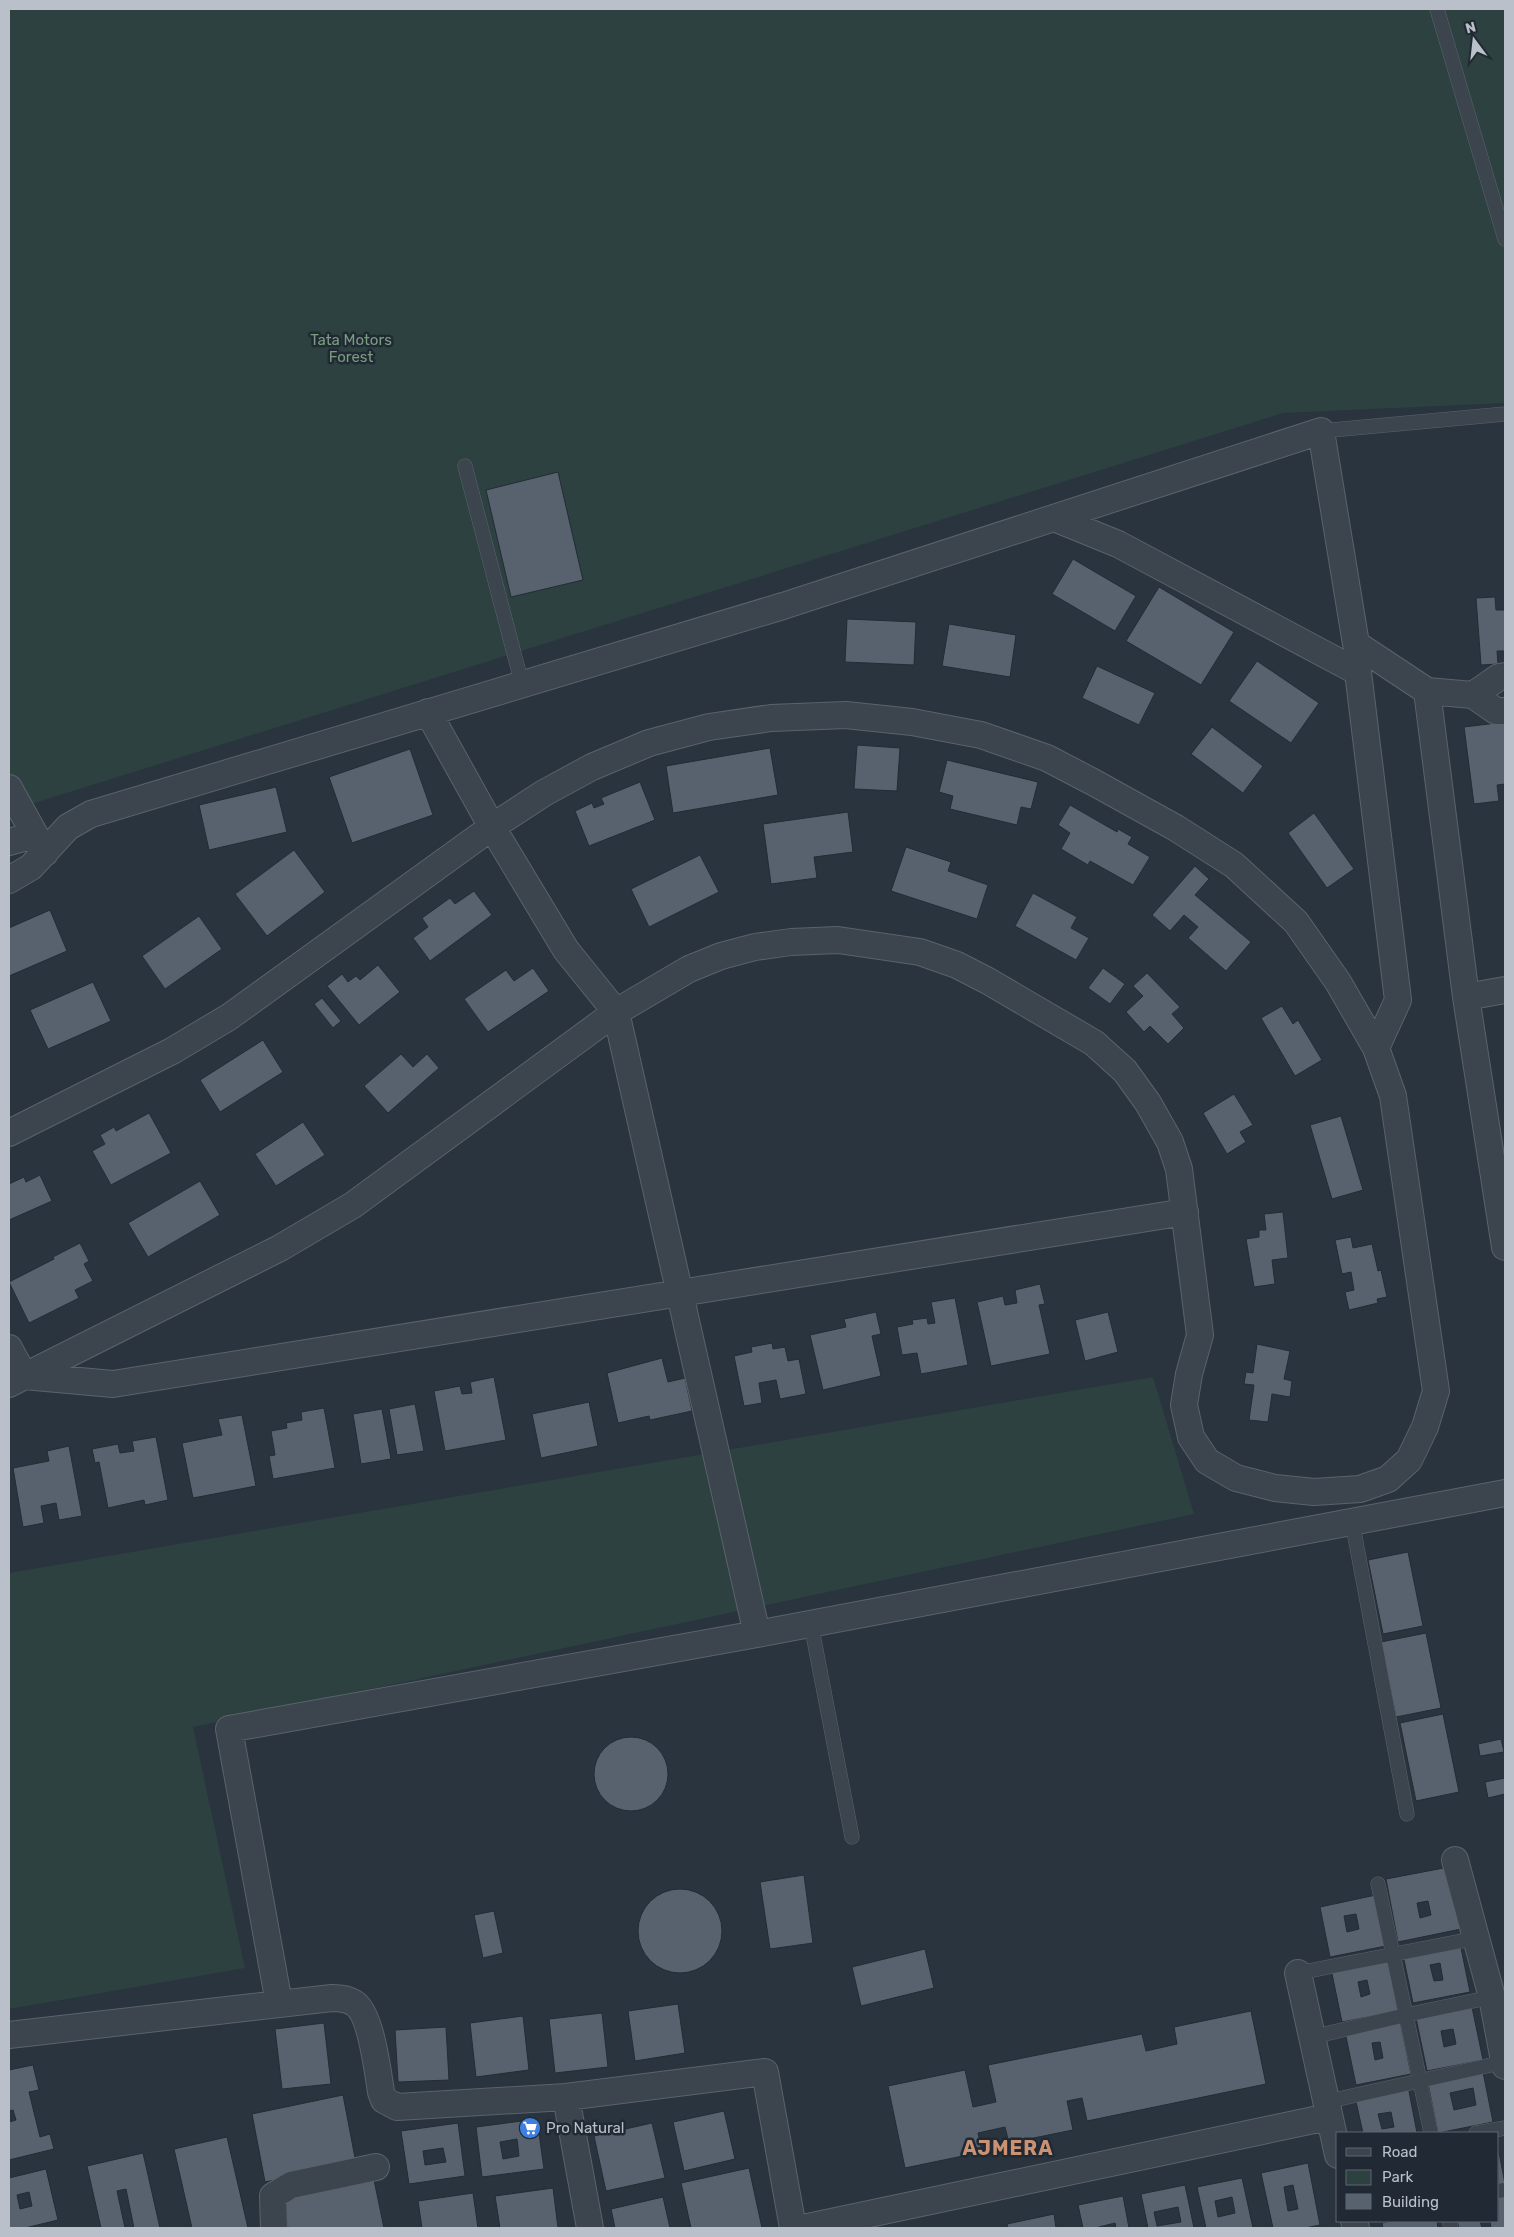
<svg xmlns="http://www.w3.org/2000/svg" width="1514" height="2237" viewBox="0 0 1514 2237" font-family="Rubik,sans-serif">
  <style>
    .green { fill: #2c4140 }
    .building { fill: #57626e; stroke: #232c36; fill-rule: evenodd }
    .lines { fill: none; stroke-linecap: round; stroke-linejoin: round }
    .service-casing { stroke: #5a636c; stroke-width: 15 }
    .minor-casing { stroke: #5a636c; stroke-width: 28 }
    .service { stroke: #3c454e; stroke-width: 14 }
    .minor { stroke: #3c454e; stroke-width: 26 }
    .labels { text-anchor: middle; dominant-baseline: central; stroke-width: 5; stroke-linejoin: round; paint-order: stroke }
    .park-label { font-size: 15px; fill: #7a9c7f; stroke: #212a34 }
    .poi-label { font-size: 15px; fill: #b9c0c9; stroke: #212a34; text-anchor: start }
    .district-label { font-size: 20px; font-weight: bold; letter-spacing: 1px; fill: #ca9273; stroke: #212a34 }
  </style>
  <rect width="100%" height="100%" fill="#29343e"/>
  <path class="green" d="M 9,9 L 1505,9 L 1505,403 L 1283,413 L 9,811 Z
    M 1153,1377 L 1194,1514 L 193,1727 L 245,1968 L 9,2009 L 9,1573 Z"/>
  <path class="building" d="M 558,472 L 583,580 L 511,597 L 486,490 Z
    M 1073,559 L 1136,596 L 1115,631 L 1052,594 Z
    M 1159,587 L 1234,632 L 1201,685 L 1126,641 Z
    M 1495,597 L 1496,610 L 1505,610 L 1505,651 L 1497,651 L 1498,664 L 1481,665 L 1476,598 Z
    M 847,619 L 916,622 L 914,665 L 845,662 Z
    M 949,624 L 1016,635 L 1010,677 L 942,666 Z
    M 1257,661 L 1319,703 L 1291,743 L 1229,701 Z
    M 1097,666 L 1155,693 L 1139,725 L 1082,698 Z
    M 1505,722 L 1505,784 L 1497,785 L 1499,801 L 1474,804 L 1464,727 Z
    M 1212,727 L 1263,766 L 1243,793 L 1191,754 Z
    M 857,745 L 900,748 L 897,791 L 854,789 Z
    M 770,748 L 778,795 L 673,813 L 666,766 Z
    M 410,749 L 433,815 L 352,843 L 329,777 Z
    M 947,760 L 1038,782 L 1031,809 L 1021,807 L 1017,825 L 950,809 L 953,796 L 939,792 Z
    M 640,782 L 655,820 L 589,846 L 575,811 L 592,803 L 594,808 L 604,804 L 601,798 Z
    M 276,787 L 287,832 L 209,850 L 199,805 Z
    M 1070,805 L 1117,832 L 1118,829 L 1132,837 L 1128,844 L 1150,857 L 1133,885 L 1090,861 L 1088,865 L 1061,849 L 1070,833 L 1058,825 Z
    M 848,812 L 853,852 L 814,857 L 817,878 L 771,884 L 763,824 Z
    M 1314,813 L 1354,869 L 1327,888 L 1288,833 Z
    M 906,847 L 951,862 L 948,871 L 988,885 L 977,919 L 891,891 Z
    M 294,850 L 325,892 L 267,936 L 235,894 Z
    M 700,855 L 719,892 L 649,927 L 631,889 Z
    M 1195,866 L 1209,879 L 1195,895 L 1251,942 L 1226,971 L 1188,938 L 1198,927 L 1184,915 L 1170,931 L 1152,915 Z
    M 474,891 L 492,915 L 430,961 L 413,938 L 428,927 L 422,918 L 450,898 L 455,904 Z
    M 1033,893 L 1077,917 L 1071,928 L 1089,938 L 1076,960 L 1015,926 Z
    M 50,910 L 67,951 L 9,976 L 9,928 Z
    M 199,916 L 222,949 L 165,989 L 142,956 Z
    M 378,965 L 400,992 L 359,1025 L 327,986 L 342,974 L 348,982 L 356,976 L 360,980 Z
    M 533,968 L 549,991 L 488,1032 L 464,999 L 506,970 L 514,981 Z
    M 1103,968 L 1125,984 L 1110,1004 L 1088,988 Z
    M 1147,973 L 1180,1007 L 1172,1014 L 1184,1028 L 1168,1044 L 1150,1026 L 1144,1032 L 1126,1012 L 1143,996 L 1133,986 Z
    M 93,982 L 111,1021 L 48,1049 L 30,1010 Z
    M 322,998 L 341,1021 L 333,1028 L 314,1004 Z
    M 1282,1006 L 1293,1024 L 1298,1020 L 1322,1060 L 1295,1076 L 1261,1018 Z
    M 263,1040 L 283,1072 L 220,1112 L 200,1080 Z
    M 401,1054 L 413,1067 L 427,1054 L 439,1068 L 388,1113 L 364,1086 Z
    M 1234,1094 L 1253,1125 L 1240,1132 L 1246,1142 L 1227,1154 L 1203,1113 Z
    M 149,1113 L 171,1153 L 111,1185 L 92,1151 L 105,1144 L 100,1135 L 114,1127 L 116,1131 Z
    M 1341,1116 L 1363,1190 L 1332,1199 L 1310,1125 Z
    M 303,1122 L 325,1155 L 276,1186 L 255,1154 Z
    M 40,1175 L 52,1201 L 9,1220 L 9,1184 L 24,1177 L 26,1182 Z
    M 200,1181 L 220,1215 L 148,1257 L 128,1223 Z
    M 1283,1212 L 1288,1258 L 1272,1260 L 1275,1284 L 1254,1287 L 1246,1239 L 1259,1237 L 1259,1230 L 1266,1230 L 1264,1214 Z
    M 1351,1237 L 1353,1248 L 1372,1244 L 1378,1271 L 1381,1270 L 1387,1297 L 1377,1299 L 1378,1303 L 1349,1310 L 1345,1292 L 1354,1290 L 1351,1272 L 1342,1274 L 1335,1240 Z
    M 80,1243 L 89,1261 L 84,1264 L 93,1281 L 75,1290 L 79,1298 L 29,1323 L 9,1282 L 54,1259 L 53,1257 Z
    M 1040,1284 L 1045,1304 L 1039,1305 L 1050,1354 L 991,1366 L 977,1302 L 1003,1296 L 1005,1305 L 1017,1303 L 1015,1290 Z
    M 955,1298 L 968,1365 L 921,1374 L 917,1353 L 902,1355 L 897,1327 L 913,1324 L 912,1320 L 927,1318 L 928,1324 L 935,1323 L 931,1302 Z
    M 876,1312 L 881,1334 L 872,1336 L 881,1376 L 823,1390 L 810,1335 L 846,1327 L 844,1319 Z
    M 1108,1312 L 1118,1352 L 1085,1361 L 1075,1320 Z
    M 772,1343 L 773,1349 L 785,1347 L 788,1361 L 799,1359 L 806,1394 L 780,1399 L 776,1380 L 759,1383 L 762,1403 L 744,1406 L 734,1356 L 752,1352 L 751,1347 Z
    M 1257,1344 L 1290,1351 L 1284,1379 L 1292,1381 L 1290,1397 L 1272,1394 L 1268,1422 L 1249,1420 L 1254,1385 L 1244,1384 L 1246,1372 L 1253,1373 Z
    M 662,1358 L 668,1382 L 685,1378 L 692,1411 L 650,1420 L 649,1416 L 618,1423 L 607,1373 Z
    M 494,1377 L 506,1440 L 445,1451 L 434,1391 L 460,1386 L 462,1394 L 472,1393 L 470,1382 Z
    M 589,1402 L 598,1446 L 541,1458 L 532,1414 Z
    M 415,1404 L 424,1451 L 397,1455 L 389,1409 Z
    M 324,1408 L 335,1468 L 273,1479 L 269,1456 L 275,1455 L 271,1431 L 287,1428 L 286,1423 L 302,1420 L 301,1412 Z
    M 382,1409 L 391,1459 L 361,1464 L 353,1414 Z
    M 242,1415 L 256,1486 L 193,1498 L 182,1443 L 222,1435 L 218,1419 Z
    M 156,1437 L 168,1500 L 145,1505 L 144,1500 L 108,1508 L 99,1462 L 95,1463 L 92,1449 L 118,1444 L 120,1453 L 134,1451 L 132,1441 Z
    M 69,1446 L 82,1516 L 59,1520 L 56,1503 L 41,1506 L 44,1523 L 23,1527 L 13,1468 L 49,1461 L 47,1451 Z
    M 1408,1552 L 1423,1626 L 1383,1634 L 1368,1560 Z
    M 1426,1633 L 1441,1708 L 1396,1717 L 1381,1642 Z
    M 1443,1714 L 1459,1792 L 1416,1801 L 1400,1723 Z
    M594 1774a37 37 0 1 1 74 0a37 37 0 1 1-74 0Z
    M 1501,1739 L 1504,1752 L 1480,1756 L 1478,1744 Z
    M 1505,1778 L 1505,1794 L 1488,1798 L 1485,1782 Z
    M 1449,1867 L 1461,1929 L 1398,1942 L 1386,1879 ZM 1428,1901 L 1431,1915 L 1420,1918 L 1417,1903 Z
    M 804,1875 L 813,1943 L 770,1949 L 760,1882 Z
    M638 1931a42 42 0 1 1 84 0a42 42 0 1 1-84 0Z
    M 1376,1895 L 1386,1946 L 1330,1957 L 1320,1907 ZM 1356,1914 L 1359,1929 L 1347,1932 L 1344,1916 Z
    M 494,1911 L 503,1953 L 483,1958 L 474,1915 Z
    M 1460,1943 L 1470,1992 L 1413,2003 L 1403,1955 ZM 1440,1963 L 1443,1980 L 1434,1981 L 1430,1965 Z
    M 925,1949 L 934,1988 L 861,2006 L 852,1967 Z
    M 1388,1958 L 1398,2011 L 1342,2022 L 1331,1969 ZM 1367,1980 L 1370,1994 L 1361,1997 L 1358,1982 Z
    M 678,2004 L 685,2053 L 635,2061 L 628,2011 Z
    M 1472,2007 L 1483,2060 L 1427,2071 L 1416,2018 ZM 1453,2029 L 1456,2044 L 1444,2047 L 1441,2031 Z
    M 1251,2011 L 1266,2084 L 1087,2121 L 1082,2098 L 1067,2101 L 1073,2130 L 1009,2143 L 1005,2127 L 978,2133 L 982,2152 L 905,2168 L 888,2086 L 965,2070 L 973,2107 L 996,2102 L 988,2065 L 1142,2034 L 1146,2051 L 1177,2044 L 1174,2027 Z
    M 602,2013 L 608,2067 L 555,2073 L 549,2019 Z
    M 523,2016 L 529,2070 L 476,2077 L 470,2023 Z
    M 1400,2021 L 1411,2074 L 1356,2085 L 1345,2032 ZM 1380,2042 L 1383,2058 L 1375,2060 L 1372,2043 Z
    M 324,2023 L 331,2084 L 282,2089 L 275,2029 Z
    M 446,2027 L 449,2080 L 398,2082 L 395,2030 Z
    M 33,2065 L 39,2090 L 29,2092 L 40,2137 L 50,2134 L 54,2149 L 9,2160 L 9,2122 L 16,2120 L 13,2110 L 9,2111 L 9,2070 Z
    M 1482,2067 L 1493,2122 L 1438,2133 L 1427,2078 ZM 1473,2088 L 1476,2105 L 1454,2110 L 1450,2093 Z
    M 1408,2086 L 1417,2133 L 1363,2133 L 1355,2097 ZM 1391,2112 L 1394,2127 L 1382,2129 L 1378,2114 Z
    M 343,2095 L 356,2163 L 265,2182 L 252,2114 Z
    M 724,2111 L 735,2159 L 684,2171 L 673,2122 Z
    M 537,2119 L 544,2169 L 482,2177 L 476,2127 ZM 517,2139 L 519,2156 L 503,2159 L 500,2142 Z
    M 458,2123 L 465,2176 L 409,2184 L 401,2131 ZM 443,2148 L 446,2162 L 425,2165 L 423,2151 Z
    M 652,2123 L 665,2178 L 606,2191 L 594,2136 Z
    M 227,2137 L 248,2228 L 192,2228 L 174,2149 Z
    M 1498,2147 L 1505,2184 L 1498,2189 Z
    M 143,2153 L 160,2228 L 134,2228 L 126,2189 L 117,2191 L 125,2228 L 101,2228 L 87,2166 Z
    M 1308,2163 L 1320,2225 L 1305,2228 L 1273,2228 L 1261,2173 ZM 1293,2185 L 1298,2209 L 1288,2211 L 1284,2187 Z
    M 749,2168 L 762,2228 L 691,2228 L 681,2183 Z
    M 46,2169 L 58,2220 L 25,2228 L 9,2228 L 9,2178 ZM 29,2192 L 32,2206 L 20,2209 L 17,2195 Z
    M 1242,2178 L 1253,2228 L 1206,2228 L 1197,2187 ZM 1232,2197 L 1235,2213 L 1218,2217 L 1215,2201 Z
    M 374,2180 L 384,2228 L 288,2228 L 282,2197 Z
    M 1185,2185 L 1194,2228 L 1148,2228 L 1141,2194 ZM 1178,2207 L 1181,2222 L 1157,2226 L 1154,2212 Z
    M 553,2188 L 558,2228 L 500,2228 L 495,2196 Z
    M 473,2193 L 478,2228 L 422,2228 L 418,2201 Z
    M 1505,2195 L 1505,2228 L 1491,2228 L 1490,2221 L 1498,2221 L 1498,2197 Z
    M 1123,2196 L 1129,2228 L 1116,2228 L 1115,2223 L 1095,2228 L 1083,2228 L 1078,2205 Z
    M 663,2197 L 670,2228 L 615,2228 L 611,2209 Z
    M 1054,2214 L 1056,2228 L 1008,2228 L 1007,2224 Z
    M 1392,2221 L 1437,2221 L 1438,2228 L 1383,2228 L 1382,2223 Z
    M 1457,2221 L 1480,2221 L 1482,2228 L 1459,2228 Z"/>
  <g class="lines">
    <g class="service-casing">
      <path id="service" d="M 1437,9 L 1505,239
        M 1321,431 L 1505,414
        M 465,466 L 522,684
        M 1352,1521 L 1407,1814
        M 811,1624 L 852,1837
        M 1378,1884 L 1431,2133
        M 1298,1973 L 1477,1938
        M 1312,2037 L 1406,2015 L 1492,1997
        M 1325,2102 L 1504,2062
        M 1476,2133 L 1505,2128
        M 1498,2191 L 1505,2190
        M 1449,2221 L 1451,2228"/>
    </g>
    <g class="minor-casing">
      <path id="minor" d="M 1054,518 L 1118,544 L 1358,672 L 1398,1000 L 1376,1048
        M 1427,691 L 1466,997 L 1505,1247
        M 1473,695 L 1499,677 L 1505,676
        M 428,712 L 492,827 L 566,950 L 616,1012 L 757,1634
        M 9,788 L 45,853
        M 9,842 L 34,835
        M 9,880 L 31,867 L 68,827 L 91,814 L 783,606 L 1321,431 L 1356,644 L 1427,691 L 1473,695 L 1496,711 L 1505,711
        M 1466,997 L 1505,990
        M 9,1133 L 172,1051 L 229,1017 L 492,827 L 544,793 L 592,767 L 649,743 L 709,727 L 771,718 L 846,715 L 912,722 L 981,735 L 1047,758 L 1093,782 L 1176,828 L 1234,865 L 1296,922 L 1338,982 L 1376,1048 L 1393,1096 L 1436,1391 L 1425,1427 L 1409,1460 L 1388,1479 L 1360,1489 L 1314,1492 L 1275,1488 L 1236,1478 L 1207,1461 L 1191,1437 L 1184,1405 L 1189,1374 L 1200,1335 L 1179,1169 L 1170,1142 L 1148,1103 L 1125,1071 L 1094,1043 L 988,981 L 957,965 L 920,952 L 838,940 L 791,942 L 755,947 L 721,956 L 689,969 L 616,1012 L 353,1205 L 280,1248 L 9,1384
        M 9,1348 L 24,1376 L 113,1384 L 1185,1212
        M 1455,1860 L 1492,1997 L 1505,2066
        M 1298,1973 L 1338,2155
        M 279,2003 L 229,1729 L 757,1634 L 1505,1493
        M 9,2035 L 332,1998 C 339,1998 348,1999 354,2003 C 371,2013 378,2073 381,2092 L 384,2100 L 397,2107 L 566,2097 L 765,2072 L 793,2228
        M 566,2097 L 590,2228
        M 1354,2221 L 1356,2228
        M 274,2228 L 273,2196 L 291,2185 L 376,2167
        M 803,2228 L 1328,2117"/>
    </g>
    <use href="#service" class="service"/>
    <use href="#minor" class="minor"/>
  </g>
  <defs>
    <g id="supermarket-disc" transform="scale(1.125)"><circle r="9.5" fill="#3f7fe0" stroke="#212a34"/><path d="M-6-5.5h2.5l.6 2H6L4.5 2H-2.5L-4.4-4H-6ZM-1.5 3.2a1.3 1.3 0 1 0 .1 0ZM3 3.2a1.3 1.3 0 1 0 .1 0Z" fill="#fff"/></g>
  </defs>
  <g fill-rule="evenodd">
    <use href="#supermarket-disc" x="530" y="2128"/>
  </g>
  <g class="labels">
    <g class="park-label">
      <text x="351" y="340">Tata Motors<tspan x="351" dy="17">Forest</tspan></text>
    </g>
    <g class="poi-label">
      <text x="546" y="2128">Pro Natural</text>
    </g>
    <g class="district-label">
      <text x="1008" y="2148">AJMERA</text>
    </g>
  </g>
  <rect width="1514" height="2237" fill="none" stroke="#b9c0c9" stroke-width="20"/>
  <rect x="1336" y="2132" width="162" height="90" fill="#212a34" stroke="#5e6670"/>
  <rect x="1346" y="2148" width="25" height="8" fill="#3c454e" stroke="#5e6670"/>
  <text x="1382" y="2157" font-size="15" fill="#b9c0c9">Road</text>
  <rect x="1346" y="2170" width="25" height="15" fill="#2c4140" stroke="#5e6670"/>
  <text x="1382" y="2182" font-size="15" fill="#b9c0c9">Park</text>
  <rect x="1346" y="2194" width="25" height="15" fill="#57626e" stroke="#5e6670"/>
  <text x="1382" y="2207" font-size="15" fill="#b9c0c9">Building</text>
  <g transform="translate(1474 40) rotate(345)" stroke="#212a34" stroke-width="4" paint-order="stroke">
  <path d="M0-4L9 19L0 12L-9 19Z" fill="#b9c0c9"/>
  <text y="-8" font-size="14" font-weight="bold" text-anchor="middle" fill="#b9c0c9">N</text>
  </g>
</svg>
